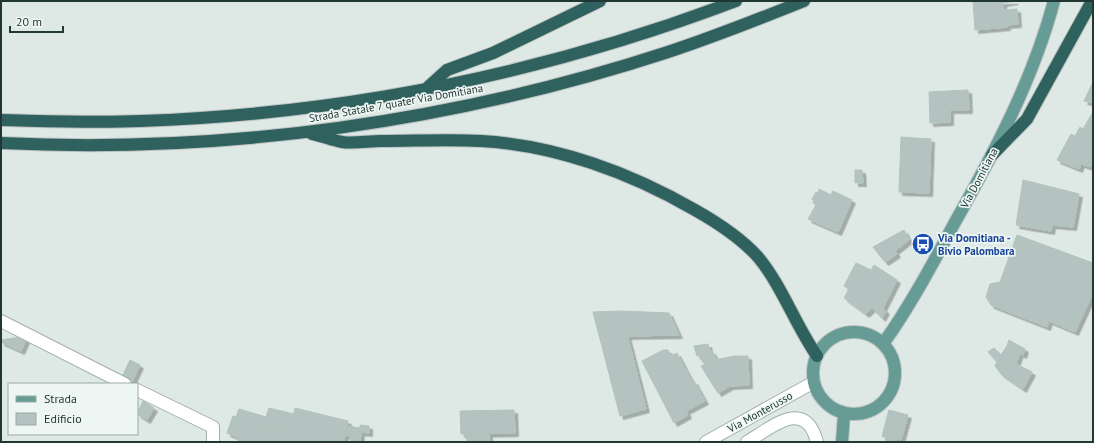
<svg xmlns="http://www.w3.org/2000/svg" width="1094" height="443" viewBox="0 0 1094 443" font-family="'PT Sans',sans-serif">
  <style>
    .building { fill: #b4c3bf; stroke: #b1c2bd; filter: url(#shadow) }
    .lines { fill: none; stroke-linecap: round; stroke-linejoin: round }
    .minor-casing { stroke: #a2b0ad; stroke-width: 14 }
    .major-casing { stroke: #bcc3c2; stroke-width: 14 }
    .highway-casing { stroke: #bcc3c2; stroke-width: 14 }
    .minor { stroke: #fff; stroke-width: 12 }
    .major { stroke: #669c95; stroke-width: 12 }
    .highway { stroke: #2f615e; stroke-width: 12 }
    .labels { text-anchor: middle; dominant-baseline: central; stroke-width: 3.5; stroke-linejoin: round; paint-order: stroke }
    .street-label { font-size: 11px; fill: #213734; stroke: #eef6f3 }
    .transit-label { font-size: 11px; font-weight: bold; fill: #164399; stroke: #eef6f3; text-anchor: start }
  </style>
  <defs>
    <filter id="shadow"><feDropShadow dx="3.5" dy="3.5" stdDeviation="0" flood-color="#0004"/></filter>
  </defs>
  <rect width="100%" height="100%" fill="#dee9e6"/>
  <path class="building" d="M 973,1 L 1015,1 L 1003,3 L 1003,10 L 1017,9 L 1018,24 L 1007,25 L 1007,27 L 975,30 Z
    M 1093,82 L 1093,103 L 1084,101 Z
    M 968,90 L 969,110 L 950,110 L 950,122 L 930,123 L 929,92 Z
    M 1093,112 L 1093,160 L 1090,167 L 1081,164 L 1079,169 L 1057,160 L 1071,134 L 1075,136 L 1080,127 L 1083,129 Z
    M 901,137 L 931,139 L 929,193 L 899,192 Z
    M 855,170 L 862,170 L 863,183 L 855,183 Z
    M 1023,180 L 1079,194 L 1073,227 L 1052,225 L 1051,231 L 1016,225 Z
    M 819,189 L 831,195 L 833,191 L 852,200 L 838,232 L 808,219 L 816,205 L 813,203 L 814,201 L 812,199 L 816,192 L 818,193 Z
    M 904,230 L 909,240 L 895,251 L 897,254 L 885,262 L 873,247 Z
    M 1017,235 L 1093,263 L 1093,293 L 1075,332 L 1049,321 L 1047,327 L 991,305 L 986,297 L 990,284 L 1000,282 Z
    M 856,263 L 871,270 L 874,265 L 897,280 L 883,308 L 886,311 L 882,318 L 872,308 L 866,314 L 844,298 L 849,289 L 844,286 Z
    M 621,311 L 646,409 L 620,416 L 593,312 Z
    M 621,311 L 669,313 L 679,335 L 627,336 Z
    M 21,337 L 26,340 L 21,351 L 1,342 L 1,340 Z
    M 1009,340 L 1025,349 L 1023,355 L 1007,346 Z
    M 708,344 L 710,352 L 712,351 L 716,358 L 703,363 L 700,355 L 697,356 L 694,346 Z
    M 1007,346 L 1020,353 L 1016,364 L 1032,372 L 1023,389 L 1001,374 L 995,366 L 997,362 L 988,352 L 994,348 L 1001,355 Z
    M 663,350 L 668,350 L 671,356 L 677,353 L 692,382 L 694,381 L 705,401 L 686,411 L 688,415 L 674,423 L 642,361 Z
    M 734,356 L 748,356 L 749,385 L 730,386 L 718,393 L 701,366 L 715,360 Z
    M 130,360 L 140,365 L 132,382 L 122,377 Z
    M 143,401 L 154,408 L 147,420 L 137,414 Z
    M 269,408 L 294,414 L 291,428 L 271,422 L 270,427 L 236,417 L 239,409 L 266,417 Z
    M 295,408 L 348,421 L 344,441 L 238,442 L 239,438 L 227,433 L 233,416 L 270,427 L 271,422 L 291,428 Z
    M 514,410 L 515,433 L 461,434 L 460,411 Z
    M 889,410 L 908,415 L 901,440 L 896,439 L 896,442 L 885,442 L 886,438 L 882,436 Z
    M 360,425 L 369,426 L 369,433 L 361,432 L 360,442 L 351,442 L 351,436 L 345,435 L 347,426 L 360,428 Z
    M 489,433 L 489,442 L 467,442 L 466,434 Z"/>
  <g class="lines">
    <g class="minor-casing">
      <path id="minor" d="M 1,321 L 125,384
        M 137,390 L 213,427 L 213,442
        M 706,442 L 814,382
        M 747,442 C 772,427 805,397 817,442"/>
    </g>
    <g class="major-casing">
      <path id="major" d="M813 373a41 41 0 1 1 82 0a41 41 0 1 1-82 0Z
        M 883,344 C 910,306 932,265 954,224 C 994,153 1033,80 1054,1
        M 842,442 L 844,414"/>
    </g>
    <g class="highway-casing">
      <path id="highway" d="M 426,89 L 447,70 L 493,53 L 600,1
        M 1,120 C 47,121 94,123 140,121 C 344,114 546,73 736,1
        M 312,134 C 322,136 332,140 342,142 C 354,144 368,141 381,141 C 414,141 448,139 481,141 C 556,145 631,173 695,210 C 718,223 740,237 758,257 C 782,286 795,324 817,356
        M 1,143 C 226,154 454,122 668,52 C 714,37 759,19 804,1
        M 992,155 L 1027,119 L 1092,1"/>
    </g>
    <use href="#minor" class="minor"/>
    <use href="#major" class="major"/>
    <use href="#highway" class="highway"/>
  </g>
  <defs>
    <g id="bus-disc" transform="scale(1.15)"><circle r="9.5" fill="#1a4fb4" stroke="#eef6f3"/><path d="M-5-6H5V4H4V6H2V4H-2V6H-4V4H-5ZM-3.5-4V0h7V-4ZM-3.5 1.2v1.5H-2V1.2ZM2 1.2v1.5H3.5V1.2Z" fill="#fff"/></g>
  </defs>
  <g fill-rule="evenodd">
    <use href="#bus-disc" x="923" y="244"/>
  </g>
  <g class="labels">
    <g class="street-label">
      <text transform="translate(396 103) rotate(-10)">Strada Statale 7 quater Via Domitiana</text>
      <text transform="translate(979 178) rotate(-62)">Via Domitiana</text>
      <text transform="translate(760 412) rotate(-29)">Via Monterusso</text>
    </g>
    <g class="transit-label">
      <text x="938" y="238">Via Domitiana -<tspan x="938" dy="13">Bivio Palombara</tspan></text>
    </g>
  </g>
  <rect width="1094" height="443" fill="none" stroke="#213734" stroke-width="4"/>
  <rect x="8" y="383" width="130" height="52" fill="#eef6f3" stroke="#9caaa7"/>
  <rect x="16" y="396" width="20" height="6" fill="#669c95" stroke="#9caaa7"/>
  <text x="44" y="403" font-size="12" fill="#213734">Strada</text>
  <rect x="16" y="413" width="20" height="12" fill="#b4c3bf" stroke="#9caaa7"/>
  <text x="44" y="423" font-size="12" fill="#213734">Edificio</text>
  <path d="M10 26v6h53v-6" fill="none" stroke="#213734" stroke-width="2"/>
  <text x="16" y="26" font-size="12" fill="#213734" stroke="#eef6f3" stroke-width="3" paint-order="stroke">20 m</text>
</svg>
